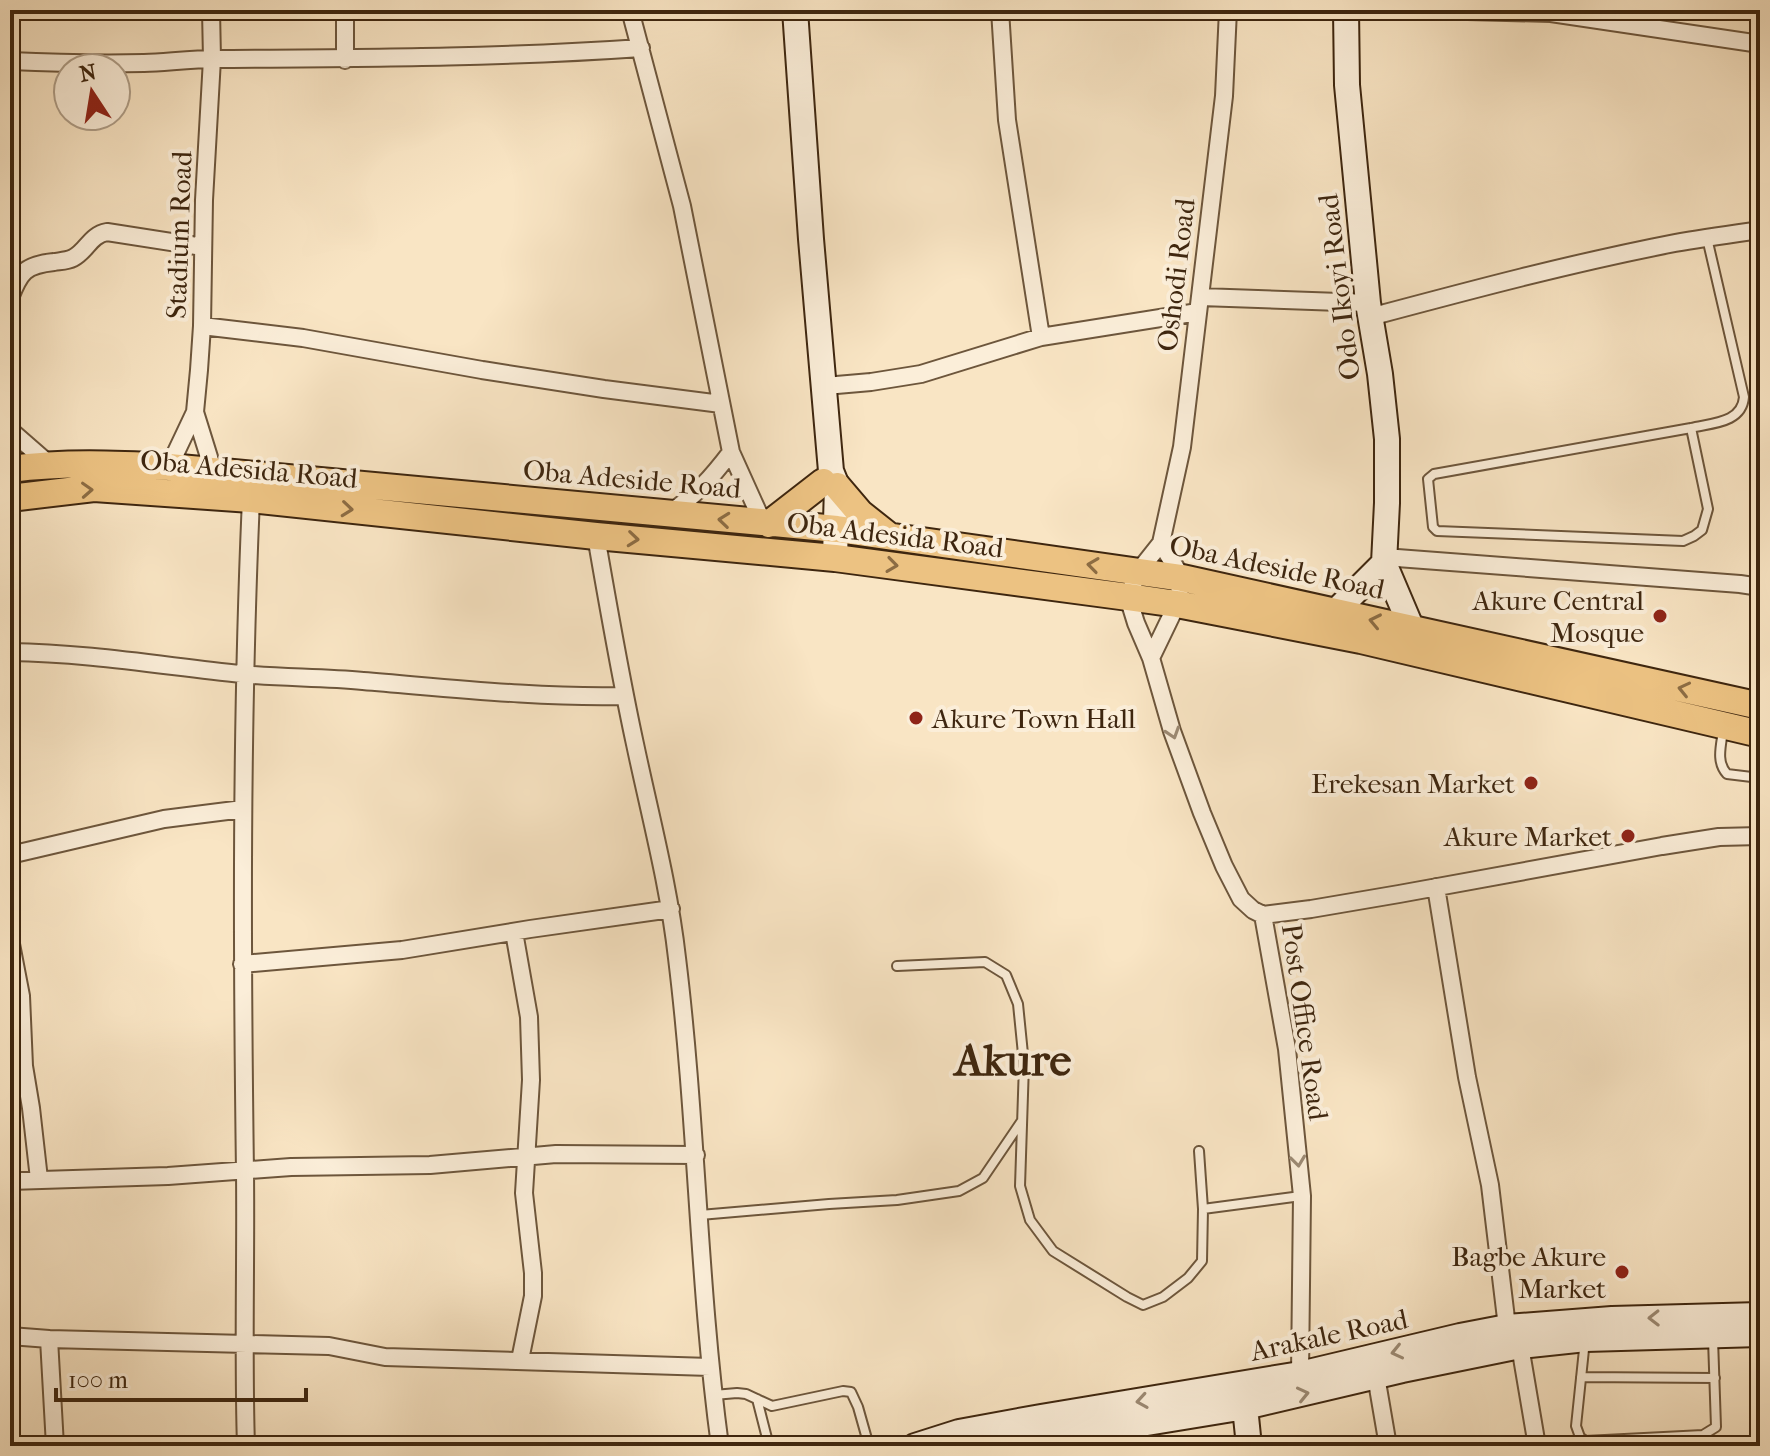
<svg xmlns="http://www.w3.org/2000/svg" width="1770" height="1456" viewBox="0 0 1770 1456" font-family="'IM FELL French Canon',serif">
  <style>
    .lines { fill: none; stroke-linecap: round; stroke-linejoin: round }
    .lane-casing { stroke: #6d563c; stroke-width: 12 }
    .street-casing { stroke: #6d563c; stroke-width: 20 }
    .secondary-casing { stroke: #3e260f; stroke-width: 28 }
    .primary-casing { stroke: #3e260f; stroke-width: 30 }
    .lane { stroke: #fbeed9; stroke-width: 8 }
    .street { stroke: #fbeed9; stroke-width: 16 }
    .secondary { stroke: #fbeed9; stroke-width: 24 }
    .primary { stroke: #ecc282; stroke-width: 26 }
    .oneway { stroke: #8c6c43 }
    .oneway2 { stroke: #9c8a74 }
    .poi-dot { fill: #8f2418; stroke: #fbeed9; stroke-width: 3 }
    .labels { text-anchor: middle; dominant-baseline: central; stroke-width: 8; stroke-linejoin: round; paint-order: stroke }
    .street-label { font-size: 28px; fill: #3e260f; stroke: #fbeed9 }
    .poi-label { font-size: 28px; fill: #3e260f; stroke: #fbeed9; text-anchor: end }
    .town-label { font-size: 44px; font-weight: bold; fill: #3e260f; stroke: #fbeed9 }
  </style>
  <rect width="100%" height="100%" fill="#f9e5c4"/>
  <filter id="stains"><feTurbulence type="fractalNoise" baseFrequency=".0025" numOctaves="4"/><feColorMatrix values="0 0 0 0 .2 0 0 0 0 .09 0 0 0 0 .02 0 0 0 .5 -.17"/></filter>
  <radialGradient id="worn" r=".72"><stop offset=".6" stop-color="#630" stop-opacity="0"/><stop offset="1" stop-color="#630" stop-opacity=".3"/></radialGradient>
  <g class="lines">
    <g class="lane-casing">
      <path id="lane" d="M 1691,428 L 1708,509 L 1702,530 L 1694,536 L 1683,541 L 1437,531 L 1433,527 L 1428,479 L 1434,474 L 1691,428 C 1712,423 1742,423 1744,397 L 1707,238
        M 1723,731 C 1721,746 1716,762 1727,774 L 1760,778
        M 897,966 L 985,962 L 1006,975 L 1018,1004 L 1024,1064 L 1020,1186 L 1030,1220 L 1053,1251 L 1127,1297 L 1143,1305 L 1163,1297 L 1188,1278 L 1202,1261 L 1203,1209 L 1199,1151
        M 1203,1209 L 1301,1196
        M 700,1215 L 829,1204 L 897,1200 L 959,1191 L 983,1178 L 1021,1122
        M 1585,1340 L 1576,1426 L 1580,1437 L 1585,1441 L 1703,1435 L 1716,1427 L 1713,1339
        M 1581,1377 L 1715,1378
        M 714,1395 L 737,1393 L 746,1394 L 772,1406 L 843,1391 L 851,1392 L 858,1407 L 869,1446
        M 757,1399 L 769,1446"/>
    </g>
    <g class="street-casing">
      <path id="street" d="M 630,10 L 682,206 L 731,452 L 763,523
        M 1000,10 L 1007,120 L 1041,337
        M 1228,10 L 1224,96 L 1182,447 L 1161,543 L 1138,572 L 1128,597 L 1136,623 L 1151,658 L 1172,731 L 1202,813 L 1224,866 L 1241,899 L 1253,910 L 1263,915 L 1287,1049 L 1302,1196 L 1300,1374
        M 1428,10 L 1551,13 L 1760,44
        M 345,60 L 345,10
        M 10,61 C 54,63 99,64 144,63 C 168,62 192,59 216,59 C 358,58 500,58 641,48
        M 1201,297 L 1368,303
        M 10,298 C 20,272 25,265 54,262 C 60,261 67,261 73,258 C 87,251 90,235 107,232 L 203,247
        M 1370,317 C 1471,290 1572,263 1675,243 C 1703,238 1732,234 1760,230
        M 202,326 L 303,338 L 482,370 L 604,389 L 721,404
        M 825,386 L 871,382 L 921,374 L 1041,337 L 1198,312
        M 195,412 L 213,470
        M 10,430 L 49,464
        M 169,467 L 195,412 L 199,370 L 202,326 L 204,200 L 212,59 L 211,10
        M 670,513 C 696,495 712,477 731,452
        M 596,536 C 608,605 620,675 635,744 C 650,815 669,886 677,958 C 697,1120 698,1284 720,1446
        M 1384,557 L 1740,584 L 1760,587
        M 10,652 C 87,653 164,666 241,674 C 281,678 322,677 363,681 C 450,688 537,698 625,696
        M 1151,658 L 1177,604 L 1182,578 L 1161,543
        M 10,855 L 164,819 L 243,809
        M 1436,887 L 1467,1077 L 1490,1185 L 1507,1327
        M 1263,915 L 1311,909 L 1399,894 L 1662,846 L 1719,837 L 1760,836
        M 514,932 L 529,1017 L 531,1080 L 524,1193 L 533,1273 L 533,1296 L 520,1360
        M 10,939 L 21,996 L 24,1066 L 31,1108 L 39,1179
        M 242,964 L 402,950 L 530,929 L 671,909
        M 10,1181 L 168,1176 L 291,1167 L 430,1165 L 556,1154 L 696,1155
        M 10,1336 L 49,1339
        M 1520,1346 L 1537,1446
        M 1376,1376 L 1388,1446
        M 55,1446 L 49,1339 L 329,1346 L 385,1357 L 710,1367
        M 246,1446 C 243,1355 246,1264 245,1173 C 242,948 241,724 251,499"/>
    </g>
    <g class="secondary-casing">
      <path id="secondary" d="M 795,10 L 811,239 L 831,471 L 837,486 L 835,558
        M 1346,10 L 1347,85 L 1368,303 L 1380,374 L 1387,439 L 1387,503 L 1384,563 L 1412,629
        M 1335,612 L 1384,563
        M 1245,1407 L 1249,1446
        M 915,1446 L 959,1432 L 1041,1417 L 1300,1374 L 1460,1336 L 1507,1327 L 1612,1319 L 1760,1315
        M 1006,1446 L 1245,1407 L 1402,1370 L 1520,1346 L 1586,1339 L 1760,1334"/>
    </g>
    <g class="primary-casing">
      <path id="primary" d="M 10,469 C 64,462 115,464 169,467 L 837,529 L 1182,578 L 1760,706
        M 837,486 L 860,513 L 889,536
        M 10,498 L 94,488 L 251,499 L 596,536 L 835,558 L 1128,597 L 1177,604 L 1361,640 L 1760,734
        M 769,524 L 823,482"/>
    </g>
    <use href="#lane" class="lane"/>
    <use href="#street" class="street"/>
    <use href="#secondary" class="secondary"/>
    <use href="#primary" class="primary"/>
  </g>
  <defs><path id="oneway-chevron" d="M-2-3.5L2.5 0L-2 3.5" fill="none" stroke-width="1.6" stroke-linecap="round" stroke-linejoin="round" transform="scale(2)"/></defs>
  <g class="oneway">
    <use href="#oneway-chevron" transform="translate(87 490) rotate(-3)"/>
    <use href="#oneway-chevron" transform="translate(347 509) rotate(6)"/>
    <use href="#oneway-chevron" transform="translate(724 520) rotate(-174)"/>
    <use href="#oneway-chevron" transform="translate(633 539) rotate(6)"/>
    <use href="#oneway-chevron" transform="translate(892 565) rotate(8)"/>
    <use href="#oneway-chevron" transform="translate(1093 565) rotate(-172)"/>
    <use href="#oneway-chevron" transform="translate(1375 621) rotate(-168)"/>
    <use href="#oneway-chevron" transform="translate(1684 689) rotate(-167)"/>
  </g>
  <g class="oneway2">
    <use href="#oneway-chevron" transform="translate(1173 733) rotate(72)"/>
    <use href="#oneway-chevron" transform="translate(1298 1161) rotate(83)"/>
    <use href="#oneway-chevron" transform="translate(1654 1318) rotate(179)"/>
    <use href="#oneway-chevron" transform="translate(1397 1352) rotate(167)"/>
    <use href="#oneway-chevron" transform="translate(1303 1394) rotate(-13)"/>
    <use href="#oneway-chevron" transform="translate(1142 1401) rotate(171)"/>
  </g>
  <g class="poi-dot">
    <circle cx="1660" cy="616" r="8"/>
    <circle cx="916" cy="718" r="8"/>
    <circle cx="1531" cy="783" r="8"/>
    <circle cx="1628" cy="836" r="8"/>
    <circle cx="1622" cy="1272" r="8"/>
  </g>
  <g class="labels">
    <g class="street-label">
      <text transform="translate(179 235) rotate(-88)">Stadium Road</text>
      <text transform="translate(1176 275) rotate(-83)">Oshodi Road</text>
      <text transform="translate(1339 287) rotate(-97)">Odo Ikoyi Road</text>
      <text transform="translate(249 469) rotate(5)">Oba Adesida Road</text>
      <text transform="translate(632 479) rotate(5)">Oba Adeside Road</text>
      <text transform="translate(895 535) rotate(7)">Oba Adesida Road</text>
      <text transform="translate(1277 567) rotate(12)">Oba Adeside Road</text>
      <text transform="translate(1305 1022) rotate(82)">Post Office Road</text>
      <text transform="translate(1329 1335) rotate(-12)">Arakale Road</text>
    </g>
    <g class="poi-label">
      <text x="1644" y="600">Akure Central<tspan x="1644" dy="32">Mosque</tspan></text>
      <text x="932" y="718" text-anchor="start">Akure Town Hall</text>
      <text x="1515" y="783">Erekesan Market</text>
      <text x="1612" y="836">Akure Market</text>
      <text x="1606" y="1256">Bagbe Akure<tspan x="1606" dy="32">Market</tspan></text>
    </g>
    <g class="town-label">
      <text x="1013" y="1060">Akure</text>
    </g>
  </g>
  <rect width="1770" height="1456" fill="none" stroke="#f9e5c4" stroke-width="40"/>
  <rect x="12" y="12" width="1746" height="1432" fill="none" stroke="#3e260f" stroke-width="4"/>
  <rect x="20" y="20" width="1730" height="1416" fill="none" stroke="#3e260f" stroke-width="2"/>
  <g transform="translate(92 92) rotate(348)"><circle r="38" fill="#fbeed9" stroke="#af9e88" stroke-width="2"/>
  <path d="M0-6L14 30L0 20L-14 30Z" fill="#8f2418"/>
  <text y="-12" font-size="22" font-weight="bold" text-anchor="middle" fill="#3e260f">N</text>
  </g>
  <path d="M56 1388v12h250v-12" fill="none" stroke="#3e260f" stroke-width="4"/>
  <text x="68" y="1388" font-size="24" fill="#3e260f" stroke="#fbeed9" stroke-width="6" paint-order="stroke">100 m</text>
  <rect width="100%" height="100%" filter="url(#stains)"/>
  <rect width="100%" height="100%" fill="url(#worn)"/>
</svg>
